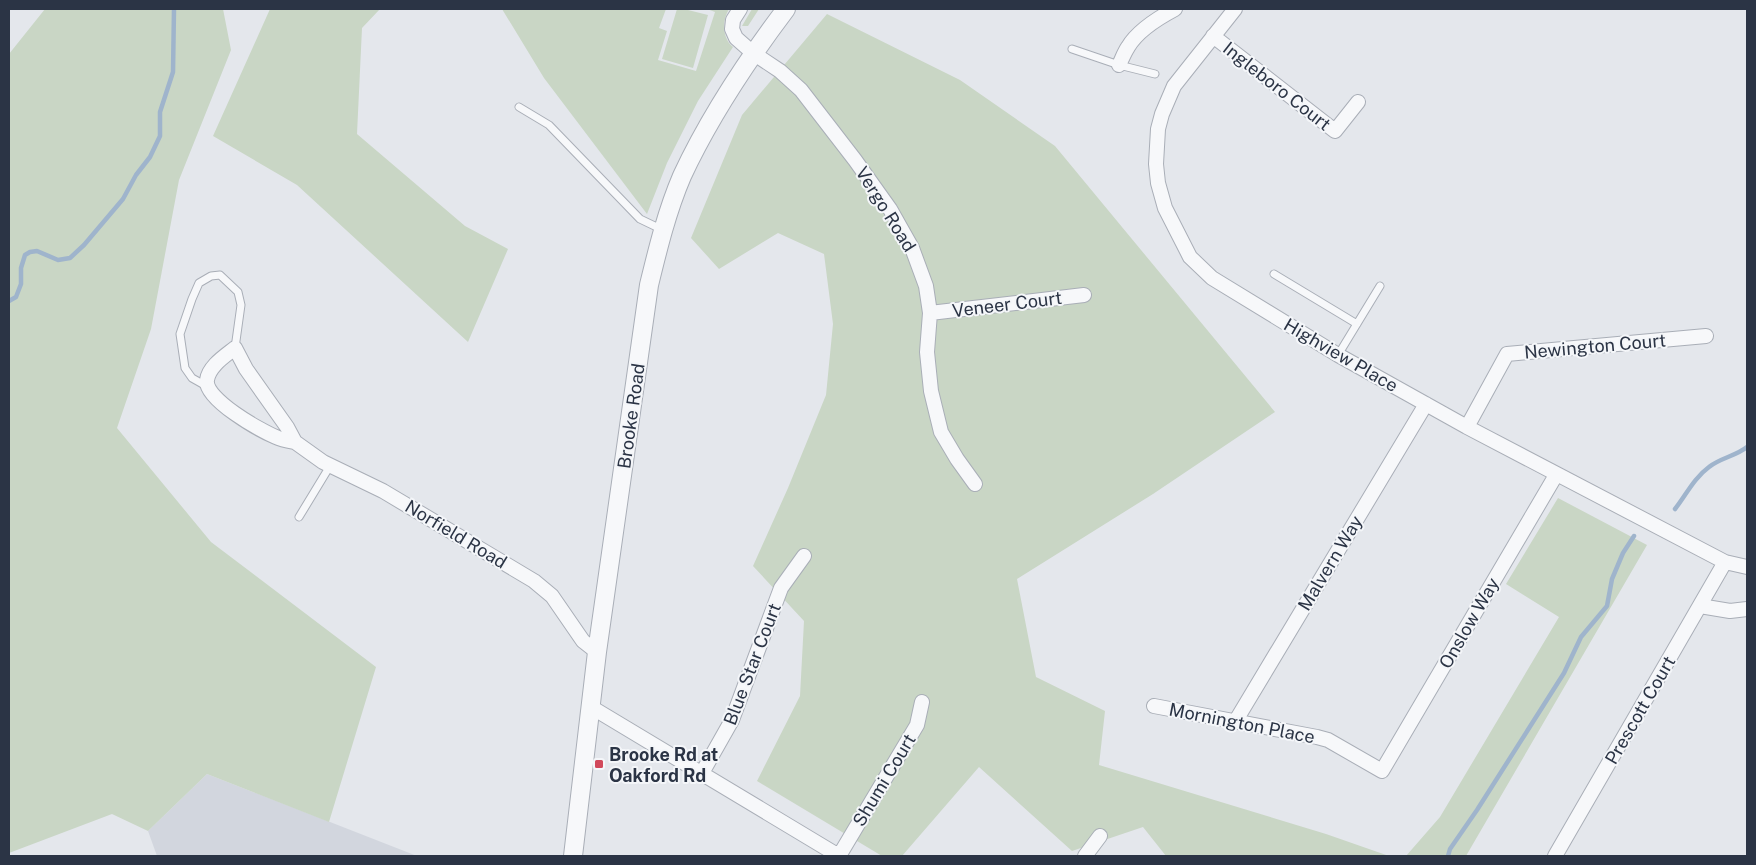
<svg xmlns="http://www.w3.org/2000/svg" width="1756" height="865" viewBox="0 0 1756 865" font-family="'Public Sans',sans-serif">
  <style>
    .built { fill: #d2d6de }
    .green { fill: #c9d6c5 }
    .lines { fill: none; stroke-linecap: round; stroke-linejoin: round }
    .stream { stroke: #9fb4cc; stroke-width: 4.5 }
    .service-casing { stroke: #a9aeb7; stroke-width: 9 }
    .minor-casing { stroke: #a9aeb7; stroke-width: 16 }
    .tertiary-casing { stroke: #a9aeb7; stroke-width: 20 }
    .service { stroke: #f7f8fa; stroke-width: 7 }
    .minor { stroke: #f7f8fa; stroke-width: 14 }
    .tertiary { stroke: #f7f8fa; stroke-width: 18 }
    .poi-dot { fill: #d1495b; stroke: #f4f6f9; stroke-width: 2 }
    .labels { text-anchor: middle; dominant-baseline: central; stroke-width: 4; stroke-linejoin: round; paint-order: stroke }
    .street-label { font-size: 18px; fill: #2b3445; stroke: #f4f6f9 }
    .poi-label { font-size: 18px; font-weight: bold; fill: #2b3445; stroke: #f4f6f9; text-anchor: start }
  </style>
  <rect width="100%" height="100%" fill="#e4e7ec"/>
  <path class="built" d="M 207,774 L 417,856 L 157,856 L 148,831 Z"/>
  <path class="green" d="M 45,9 L 223,9 L 231,50 L 179,180 L 151,329 L 117,428 L 211,542 L 376,667 L 329,822 L 207,774 L 148,831 L 112,814 L 9,853 L 9,54 Z
    M 270,9 L 380,9 L 362,28 L 357,134 L 465,226 L 508,249 L 468,342 L 297,185 L 213,136 Z
    M 502,9 L 666,9 L 659,28 L 667,31 L 658,60 L 696,71 L 715,12 L 707,9 L 729,9 C 722,20 722,38 733,47 L 698,101 L 667,163 L 647,214 L 544,78 Z
    M 677,9 L 684,9 L 708,15 L 693,68 L 662,59 Z
    M 752,9 L 759,9 L 748,26 L 742,26 Z
    M 827,14 L 960,80 L 1055,146 L 1275,412 L 1153,494 L 1017,579 L 1036,677 L 1105,711 L 1099,765 L 1326,834 L 1389,856 L 1166,856 L 1143,827 L 1072,851 L 979,767 L 902,856 L 882,856 L 757,781 L 800,696 L 804,621 L 753,566 L 788,488 L 826,395 L 833,324 L 824,254 L 778,233 L 719,269 L 691,238 L 742,115 Z
    M 1558,498 L 1647,545 L 1466,856 L 1406,856 L 1440,817 L 1559,617 L 1506,584 Z"/>
  <g class="lines">
    <path class="stream" d="M 9,301 L 16,297 L 21,284 L 21,268 L 25,255 L 30,252 L 37,251 L 58,260 L 70,258 L 84,245 L 123,199 L 136,175 L 150,157 L 160,136 L 160,112 L 173,72 L 174,9
      M 1675,509 C 1686,495 1694,478 1709,467 C 1720,458 1736,456 1747,447
      M 1448,856 L 1450,849 L 1477,810 L 1564,673 L 1581,637 L 1607,606 L 1612,579 L 1623,553 L 1634,536"/>
    <g class="service-casing">
      <path id="service" d="M 1072,49 L 1119,65 L 1155,74
        M 519,107 L 549,125 L 640,219 L 663,230
        M 1274,274 L 1357,324
        M 1338,355 L 1380,286
        M 208,387 L 192,378 L 185,368 L 180,334 L 192,299 L 199,283 L 211,276 L 220,275 L 238,292 L 241,305 L 235,348
        M 299,517 L 330,466"/>
    </g>
    <g class="minor-casing">
      <path id="minor" d="M 740,9 L 733,20 L 732,29 L 736,38 L 753,53 L 780,71 L 801,90 L 855,160 L 890,209 L 912,248 L 926,286 L 930,313 L 927,352 L 931,391 L 941,432 L 957,459 L 975,484
        M 1235,9 L 1174,86 L 1162,114 L 1158,129 L 1156,164 L 1158,183 L 1165,208 L 1190,257 L 1212,278 L 1338,355 L 1467,427 L 1725,562 L 1747,567
        M 1213,36 L 1335,131 L 1358,102
        M 1119,65 C 1122,59 1124,53 1128,47 C 1138,30 1158,18 1175,9
        M 930,313 L 1084,295
        M 1467,427 L 1507,354 L 1706,336
        M 295,442 C 289,441 282,440 276,437 C 261,431 204,399 207,380 C 209,366 225,356 235,348 L 246,369 L 287,427 L 295,442 L 323,462 L 383,491 L 534,581 L 552,596 L 583,641 L 597,652
        M 1700,606 L 1730,611 L 1747,609
        M 1154,706 L 1317,737 L 1328,740 L 1382,771 L 1556,475
        M 591,707 L 839,856
        M 1235,722 L 1426,404
        M 702,773 L 732,720 L 781,588 L 804,556
        M 839,856 L 917,725 L 922,702
        M 1085,856 L 1100,836
        M 1555,856 L 1725,562"/>
    </g>
    <g class="tertiary-casing">
      <path id="tertiary" d="M 573,856 L 597,652 L 649,285 C 658,248 667,211 682,176 C 710,116 746,62 786,9"/>
    </g>
    <use href="#service" class="service"/>
    <use href="#minor" class="minor"/>
    <use href="#tertiary" class="tertiary"/>
  </g>
  <rect class="poi-dot" x="594" y="759" width="10" height="10" rx="2.5"/>
  <g class="labels">
    <g class="street-label">
      <text transform="translate(1277 86) rotate(38)">Ingleboro Court</text>
      <text transform="translate(886 209) rotate(58)">Vergo Road</text>
      <text transform="translate(1007 304) rotate(-7)">Veneer Court</text>
      <text transform="translate(1595 346) rotate(-5)">Newington Court</text>
      <text transform="translate(1341 355) rotate(30)">Highview Place</text>
      <text transform="translate(631 416) rotate(-82)">Brooke Road</text>
      <text transform="translate(456 534) rotate(31)">Norfield Road</text>
      <text transform="translate(1330 563) rotate(-59)">Malvern Way</text>
      <text transform="translate(1469 623) rotate(-60)">Onslow Way</text>
      <text transform="translate(752 664) rotate(-69)">Blue Star Court</text>
      <text transform="translate(1640 710) rotate(-60)">Prescott Court</text>
      <text transform="translate(1242 723) rotate(11)">Mornington Place</text>
      <text transform="translate(884 780) rotate(-59)">Shumi Court</text>
    </g>
    <g class="poi-label">
      <text x="609" y="754">Brooke Rd at<tspan x="609" dy="21">Oakford Rd</tspan></text>
    </g>
  </g>
  <rect width="1756" height="865" fill="none" stroke="#2b3445" stroke-width="20"/>
</svg>
